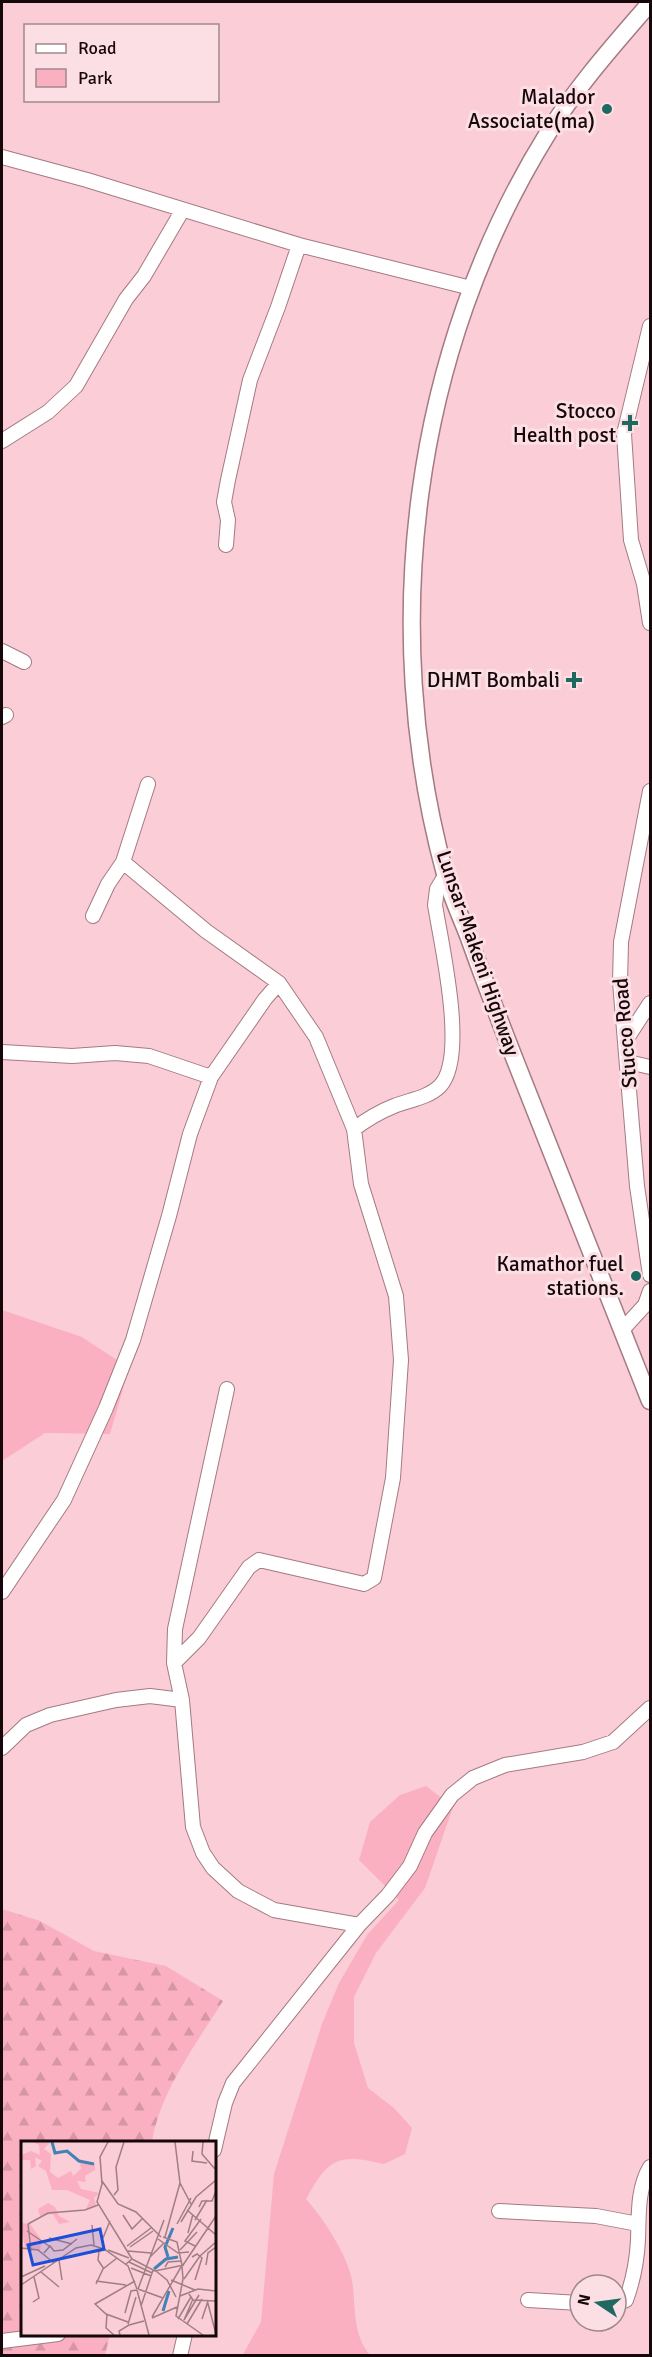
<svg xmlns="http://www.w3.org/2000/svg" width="652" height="2357" viewBox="0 0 652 2357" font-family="Signika,sans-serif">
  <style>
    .green { fill: #fbb0c1 }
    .forest { fill: url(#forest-firs) }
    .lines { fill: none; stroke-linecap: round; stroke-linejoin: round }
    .minor-casing { stroke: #a47a83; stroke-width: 16 }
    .major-casing { stroke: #a47a83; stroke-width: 19 }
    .minor { stroke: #fff; stroke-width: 14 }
    .major { stroke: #fff; stroke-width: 16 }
    .poi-dot { fill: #1f6961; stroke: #fcdfe5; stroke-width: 2 }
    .labels { text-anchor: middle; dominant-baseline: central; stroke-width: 6; stroke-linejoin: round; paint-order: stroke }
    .poi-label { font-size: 21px; fill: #15070a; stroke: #fcdfe5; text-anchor: end }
    .street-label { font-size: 21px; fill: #15070a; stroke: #fcdfe5 }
    .inset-river { fill: none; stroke: #4283b7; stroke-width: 3 }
    .inset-road { fill: none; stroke: #9f7e84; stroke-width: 1.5 }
    .view { fill: #1d4ed8; fill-opacity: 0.15; stroke: #1d4ed8; stroke-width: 3 }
    .inset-edge { fill: none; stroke: #15070a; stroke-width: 3 }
  </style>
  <defs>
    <pattern id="forest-firs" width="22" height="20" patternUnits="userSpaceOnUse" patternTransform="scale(1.5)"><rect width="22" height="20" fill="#fbb0c1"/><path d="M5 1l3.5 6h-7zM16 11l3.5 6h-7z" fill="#d696a4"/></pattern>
  </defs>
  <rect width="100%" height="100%" fill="#fbcdd6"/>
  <path class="green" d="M 2,1310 L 82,1337 L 129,1368 L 110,1434 L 45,1433 L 2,1461 Z
    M 426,1786 L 453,1807 L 425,1888 L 376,1953 L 354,1997 L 354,2043 L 368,2088 L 394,2108 L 412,2128 L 405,2154 L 384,2164 C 337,2153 329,2158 306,2199 C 323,2218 347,2254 352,2280 C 356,2306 352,2334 370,2355 L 242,2356 L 261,2322 L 274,2174 L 322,2024 L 339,1983 L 367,1935 L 399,1900 L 359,1860 L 370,1822 L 400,1795 Z"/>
  <path class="forest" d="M 2,1909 L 40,1921 L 94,1951 L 166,1966 L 223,2001 C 196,2044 160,2092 152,2142 L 22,2142 L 22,2334 L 110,2335 L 105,2355 L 2,2355 Z"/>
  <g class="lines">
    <g class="minor-casing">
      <path id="minor" d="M 2,157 L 87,180 L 299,245 L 471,288
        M 650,326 L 624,434 L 631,540 L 644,584 L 650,623
        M 2,441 L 48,412 L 76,386 L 126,299 L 144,276 L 182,211
        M 226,545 L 228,520 L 224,502 L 228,480 L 250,380 L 278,307 L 299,245
        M 2,651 L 24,662
        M 2,717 L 6,715
        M 148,784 L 123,862 L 206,931 L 279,983 L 316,1037 L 354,1129 L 361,1184 L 396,1296 L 401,1360 L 393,1478 L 374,1578 L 364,1584 L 259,1560 L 249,1567 L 199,1638 L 174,1663 L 182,1700 L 193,1827 L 203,1853 L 213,1868 L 238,1891 L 274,1910 L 359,1925
        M 650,791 L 621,942 L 620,982 L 637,1186 L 650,1275
        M 93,916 L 108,884 L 123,862
        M 626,1040 L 650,1003
        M 2,1052 L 72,1056 L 115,1053 L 149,1056 L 211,1077
        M 628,1062 L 650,1067
        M 354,1129 C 366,1120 379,1112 394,1106 C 409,1100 428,1098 440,1086 C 468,1057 441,943 435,905 L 437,889 L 445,876
        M 623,1329 L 645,1305 L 650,1291
        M 2,1592 L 64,1500 L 106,1408 L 133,1340 L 169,1216 L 190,1134 L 211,1077 L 265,999 L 279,983
        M 174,1663 L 175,1629 L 227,1389
        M 2,1748 L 26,1725 L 50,1715 L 116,1700 L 150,1696 L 182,1700
        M 214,2150 L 225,2103 L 233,2083 L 359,1925 L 388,1895 L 410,1866 L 425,1833 L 452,1795 L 473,1778 L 505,1765 L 583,1752 L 613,1742 L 650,1708
        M 499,2211 L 596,2216 L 638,2224
        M 528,2300 L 580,2303
        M 616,2304 L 626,2300 C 633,2281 637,2260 638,2240 C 639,2216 637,2189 650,2167
        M 2,2341 L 58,2334
        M 180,2356 L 185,2334"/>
    </g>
    <g class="major-casing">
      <path id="major" d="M 650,3 C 614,45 577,86 548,133 C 412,351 378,628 445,874 C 451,896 461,917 469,938 C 484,980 500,1022 517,1065 C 561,1177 605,1289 650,1401"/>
    </g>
    <use href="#minor" class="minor"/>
    <use href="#major" class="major"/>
  </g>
  <g class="poi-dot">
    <circle cx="607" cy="109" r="6"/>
    <path d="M627 414h6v6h6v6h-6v6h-6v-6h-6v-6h6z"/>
    <path d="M571 671h6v6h6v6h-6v6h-6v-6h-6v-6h6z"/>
    <circle cx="636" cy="1276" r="6"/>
  </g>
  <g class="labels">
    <g class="poi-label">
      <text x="595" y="97">Malador<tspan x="595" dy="24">Associate(ma)</tspan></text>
      <text x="616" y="411">Stocco<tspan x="616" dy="24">Health post</tspan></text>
      <text x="560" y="680">DHMT Bombali</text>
      <text x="624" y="1264">Kamathor fuel<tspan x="624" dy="24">stations.</tspan></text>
    </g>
    <g class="street-label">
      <text transform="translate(478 953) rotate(71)">Lunsar-Makeni Highway</text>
      <text transform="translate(625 1033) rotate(-95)">Stucco Road</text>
    </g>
  </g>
  <g transform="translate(21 2141)">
    <rect width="195" height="195" fill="#fbcdd6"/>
    <path d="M 12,1 L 29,1 L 23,8 L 30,13 L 29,31 L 37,37 L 50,30 L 52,35 L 60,28 L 59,22 L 74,23 L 74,29 L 64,35 L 65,41 L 56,40 L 60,48 L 78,52 L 73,57 L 75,64 L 65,68 L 69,59 L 46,49 L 31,49 L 25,30 L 17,25 L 21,20 L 14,16 L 15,25 L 10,28 L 9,19 L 0,19 L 0,14 L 10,10 L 19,14 L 18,4 ZM 27,62 L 34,66 L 38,75 L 49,81 L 38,83 L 32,73 L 19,75 L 17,68 ZM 0,82 L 9,83 L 21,100 L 19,109 L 4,108 Z" fill="#fbb0c1"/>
    <path class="inset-river" d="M 31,1 L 34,12 L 46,10 L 58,20 L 73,23M 147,116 L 144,106 L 152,87M 133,128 L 145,118 L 157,116M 142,170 L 148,150"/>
    <path class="inset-road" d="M 87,1 L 79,16 L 81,43 L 76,61 L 111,118M 154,1 L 159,42 L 170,63M 182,1 L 181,13 L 194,28M 172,10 L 171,20 L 186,22M 81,40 L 97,63 L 115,71 L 140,96M 93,54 L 97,49 L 95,26 L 103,1M 178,66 L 181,60 L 191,60 L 195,50M 166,69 L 195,94M 102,74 L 111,88 L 121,78M 174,79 L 186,59M 160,81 L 175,56 L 195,39M 7,83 L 27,72 L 64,69 L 77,64M 7,83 L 10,110M 156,83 L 170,57M 71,84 L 73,104M 6,90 L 28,105M 167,92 L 172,73M 142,96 L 156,101 L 161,124M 144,96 L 159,42M 28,97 L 51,103M 82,97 L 89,80M 137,98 L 157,112 L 168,111M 106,105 L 130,87M 174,105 L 164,100 L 180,78M 109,106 L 132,90M 0,107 L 17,109 L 33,122M 87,109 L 108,117M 159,109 L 176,91M 78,110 L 77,119 L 83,128M 107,110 L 130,112M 23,112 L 29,105 L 33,110 L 42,109 L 56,98M 45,116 L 84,109M 129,116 L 143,102M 171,116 L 176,113 L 181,117 L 174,139M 38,119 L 41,139M 108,121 L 131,132M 105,123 L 111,118 L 134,130 L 163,124M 162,124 L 195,75M 185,124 L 187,112 L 195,106M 161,125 L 162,138 L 155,175 L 182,194M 144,126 L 147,121 L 160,120M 110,127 L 130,135M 135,130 L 146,139 L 155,156M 20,131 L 38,146M 0,136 L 24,125M 163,138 L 179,115 L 195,101M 150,139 L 174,149M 75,140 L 105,144M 75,143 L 82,128 L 96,117M 0,144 L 55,107 L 70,104 L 83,108 L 107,125 L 116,148M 117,148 L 143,79M 117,148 L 142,157M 116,149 L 128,194M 168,153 L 172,159 L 195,160M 159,155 L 177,148 L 195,150M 186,159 L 195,193M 12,161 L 18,157 L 13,136M 120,165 L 132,129M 104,172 L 110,150 L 116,149M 86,173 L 85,187 L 93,194M 131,176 L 160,126M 131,177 L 156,166M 157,178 L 170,156M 181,178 L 187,160M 163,179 L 178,154M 163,179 L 172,158M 107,181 L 85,173 L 74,163 L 114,140M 107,183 L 115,156M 166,183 L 181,158M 99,194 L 98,190 L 108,184 L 123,180"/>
    <path class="view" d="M 79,88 L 83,108 L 12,124 L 7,104 Z"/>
    <rect width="195" height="195" class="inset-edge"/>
  </g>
  <rect width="652" height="2357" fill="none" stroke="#15070a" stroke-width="6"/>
  <rect x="24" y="24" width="195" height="78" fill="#fcdfe5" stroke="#a0898d" stroke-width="1.5"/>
  <rect x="36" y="44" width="30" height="9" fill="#ffffff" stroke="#a0898d" stroke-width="1.5"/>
  <text x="78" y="54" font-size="18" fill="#15070a">Road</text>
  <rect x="36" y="69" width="30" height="18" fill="#fbb0c1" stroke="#a0898d" stroke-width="1.5"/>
  <text x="78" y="84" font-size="18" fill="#15070a">Park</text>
  <g transform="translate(598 2303) rotate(283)"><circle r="28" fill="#fcdfe5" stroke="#a0898d" stroke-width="1.5"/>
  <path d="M0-4.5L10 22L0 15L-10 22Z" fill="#1f6961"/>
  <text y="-9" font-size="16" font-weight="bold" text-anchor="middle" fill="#15070a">N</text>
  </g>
</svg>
